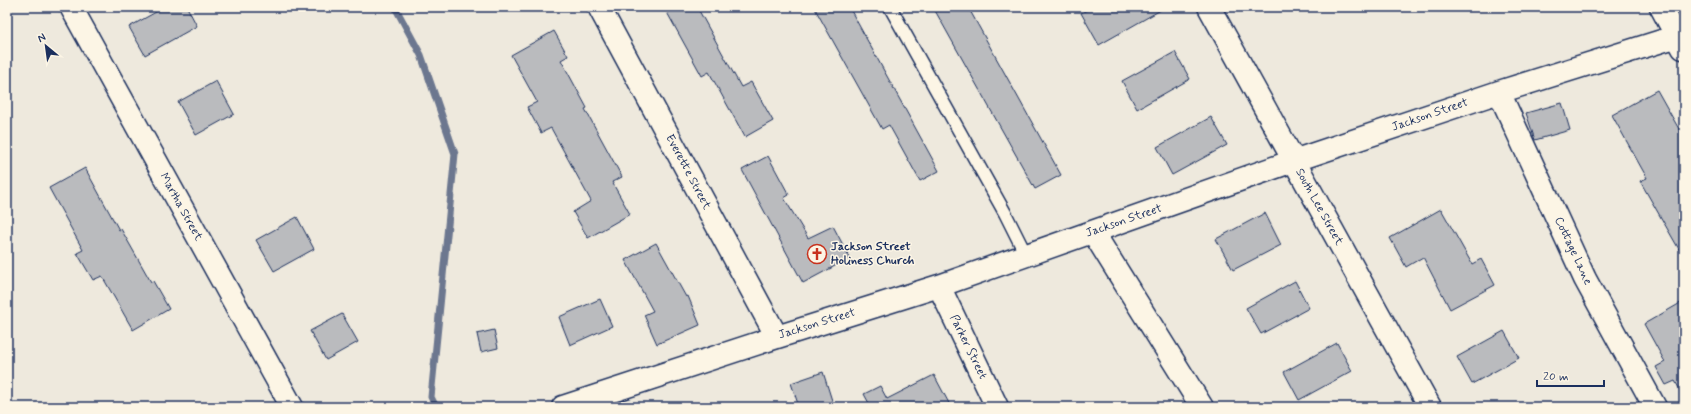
<svg xmlns="http://www.w3.org/2000/svg" width="1691" height="414" viewBox="0 0 1691 414" font-family="Mynerve,sans-serif">
  <style>
    .lines { fill: none; stroke-linecap: round; stroke-linejoin: round }
    .stream { stroke: #6c778f; stroke-width: 7 }
    .building { fill: #babbbe; stroke: #1b2f5e }
    .service-casing { stroke: #1b2f5e; stroke-width: 15 }
    .minor-casing { stroke: #1b2f5e; stroke-width: 25 }
    .service { stroke: #fcf5e5; stroke-width: 12 }
    .minor { stroke: #fcf5e5; stroke-width: 22 }
    .labels { text-anchor: middle; dominant-baseline: central; stroke-width: 3; stroke-linejoin: round; paint-order: stroke }
    .street-label { font-size: 12px; fill: #1b2f5e; stroke: #fcf5e5 }
    .poi-label { font-size: 12px; font-weight: bold; fill: #1b2f5e; stroke: #fcf5e5; text-anchor: start }
  </style>
  <rect width="100%" height="100%" fill="#eee9dd"/>
  <filter id="ink" filterUnits="userSpaceOnUse"><feTurbulence type="fractalNoise" baseFrequency=".025" numOctaves="2"/><feDisplacementMap in="SourceGraphic" scale="8" xChannelSelector="R" yChannelSelector="G"/><feConvolveMatrix kernelMatrix="1 2 1 2 8 2 1 2 1" color-interpolation-filters="sRGB"/></filter>
  <g filter="url(#ink)">
    <g class="lines">
      <path class="stream" d="M 395,7 L 421,55 L 455,154 L 431,397 L 436,407"/>
    </g>
    <path class="building" d="M 165,7 L 187,7 L 197,26 L 145,55 L 129,27 Z
      M 664,7 L 697,7 L 741,87 L 751,82 L 773,121 L 745,137 L 709,72 L 702,76 Z
      M 814,7 L 849,7 L 939,171 L 920,181 L 889,125 L 882,129 Z
      M 933,7 L 968,7 L 1061,175 L 1035,189 Z
      M 1093,7 L 1166,7 L 1099,45 L 1081,13 Z
      M 554,31 L 568,56 L 561,60 L 587,108 L 585,109 L 622,177 L 612,182 L 630,214 L 588,238 L 573,212 L 591,201 L 551,128 L 541,133 L 527,107 L 537,102 L 511,55 Z
      M 1175,52 L 1190,79 L 1137,109 L 1122,81 Z
      M 216,81 L 234,114 L 196,135 L 178,102 Z
      M 1657,90 L 1684,138 L 1684,258 L 1640,181 L 1647,178 L 1612,115 Z
      M 1562,103 L 1570,130 L 1535,140 L 1526,113 Z
      M 1211,117 L 1227,145 L 1172,175 L 1157,147 Z
      M 768,156 L 789,195 L 784,198 L 808,238 L 833,226 L 850,258 L 803,283 L 742,170 Z
      M 85,168 L 119,230 L 121,229 L 151,282 L 153,281 L 169,309 L 133,330 L 102,276 L 93,280 L 77,253 L 83,250 L 49,188 Z
      M 1441,209 L 1472,264 L 1481,259 L 1495,285 L 1450,309 L 1423,257 L 1406,267 L 1390,238 Z
      M 1265,213 L 1281,245 L 1233,270 L 1216,239 Z
      M 297,217 L 314,249 L 274,271 L 256,240 Z
      M 656,243 L 686,297 L 688,296 L 700,325 L 657,344 L 644,315 L 653,311 L 625,260 Z
      M 1295,281 L 1309,308 L 1261,334 L 1246,308 Z
      M 600,299 L 612,326 L 570,345 L 559,317 Z
      M 1684,301 L 1684,397 L 1675,381 L 1666,385 L 1656,367 L 1665,362 L 1644,324 Z
      M 342,314 L 358,342 L 326,360 L 310,331 Z
      M 494,330 L 498,348 L 481,352 L 477,334 Z
      M 1504,331 L 1519,358 L 1472,384 L 1457,357 Z
      M 1337,343 L 1352,371 L 1299,400 L 1284,372 Z
      M 823,372 L 834,407 L 799,407 L 791,383 Z
      M 934,375 L 951,407 L 871,407 L 864,394 L 880,386 L 887,399 Z"/>
    <g class="lines">
      <g class="service-casing">
        <path id="service" d="M 890,7 L 1005,213 L 1026,255"/>
      </g>
      <g class="minor-casing">
        <path id="minor" d="M 71,7 L 292,407
          M 599,7 L 777,337
          M 1209,7 L 1430,407
          M 1661,7 L 1683,48
          M 1499,92 L 1585,279 L 1655,407
          M 1093,232 L 1202,407
          M 939,286 L 997,407
          M 563,407 L 777,337 L 939,286 L 1293,161 L 1499,92 L 1684,34"/>
      </g>
      <use href="#service" class="service"/>
      <use href="#minor" class="minor"/>
    </g>
  </g>
  <defs>
    <g id="church-ring" transform="scale(1)"><circle r="9.5" fill="#fcf5e5" stroke="#c8321e" stroke-width="1.5"/><path d="M-1.2-6h2.4v3.5h3.3v2.4h-3.3V6h-2.4V-.1h-3.3v-2.4h3.3Z" fill="#c8321e"/></g>
  </defs>
  <g fill-rule="evenodd">
    <use href="#church-ring" x="817" y="254"/>
  </g>
  <g class="labels">
    <g class="street-label">
      <text transform="translate(1430 115) rotate(-19)">Jackson Street</text>
      <text transform="translate(688 172) rotate(62)">Everette Street</text>
      <text transform="translate(181 207) rotate(61)">Martha Street</text>
      <text transform="translate(1319 207) rotate(61)">South Lee Street</text>
      <text transform="translate(1124 221) rotate(-19)">Jackson Street</text>
      <text transform="translate(1573 251) rotate(65)">Cottage Lane</text>
      <text transform="translate(817 324) rotate(-17)">Jackson Street</text>
      <text transform="translate(968 347) rotate(64)">Parker Street</text>
    </g>
    <g class="poi-label">
      <text x="831" y="247">Jackson Street<tspan x="831" dy="14">Holiness Church</tspan></text>
    </g>
  </g>
  <rect width="1691" height="414" fill="none" stroke="#fcf5e5" stroke-width="24"/>
  <rect x="12" y="12" width="1667" height="390" fill="none" stroke="#1b2f5e" stroke-width="1.5" filter="url(#ink)"/>
  <g transform="translate(46 46) rotate(331)" stroke="#fcf5e5" stroke-width="3" paint-order="stroke">
  <path d="M0-3L7 15L0 10L-7 15Z" fill="#1b2f5e"/>
  <text y="-6" font-size="11" font-weight="bold" text-anchor="middle" fill="#1b2f5e">N</text>
  </g>
  <path d="M1537 380v6h67v-6" fill="none" stroke="#1b2f5e" stroke-width="2"/>
  <text x="1543" y="380" font-size="12" fill="#1b2f5e" stroke="#fcf5e5" stroke-width="3" paint-order="stroke">20 m</text>
</svg>
